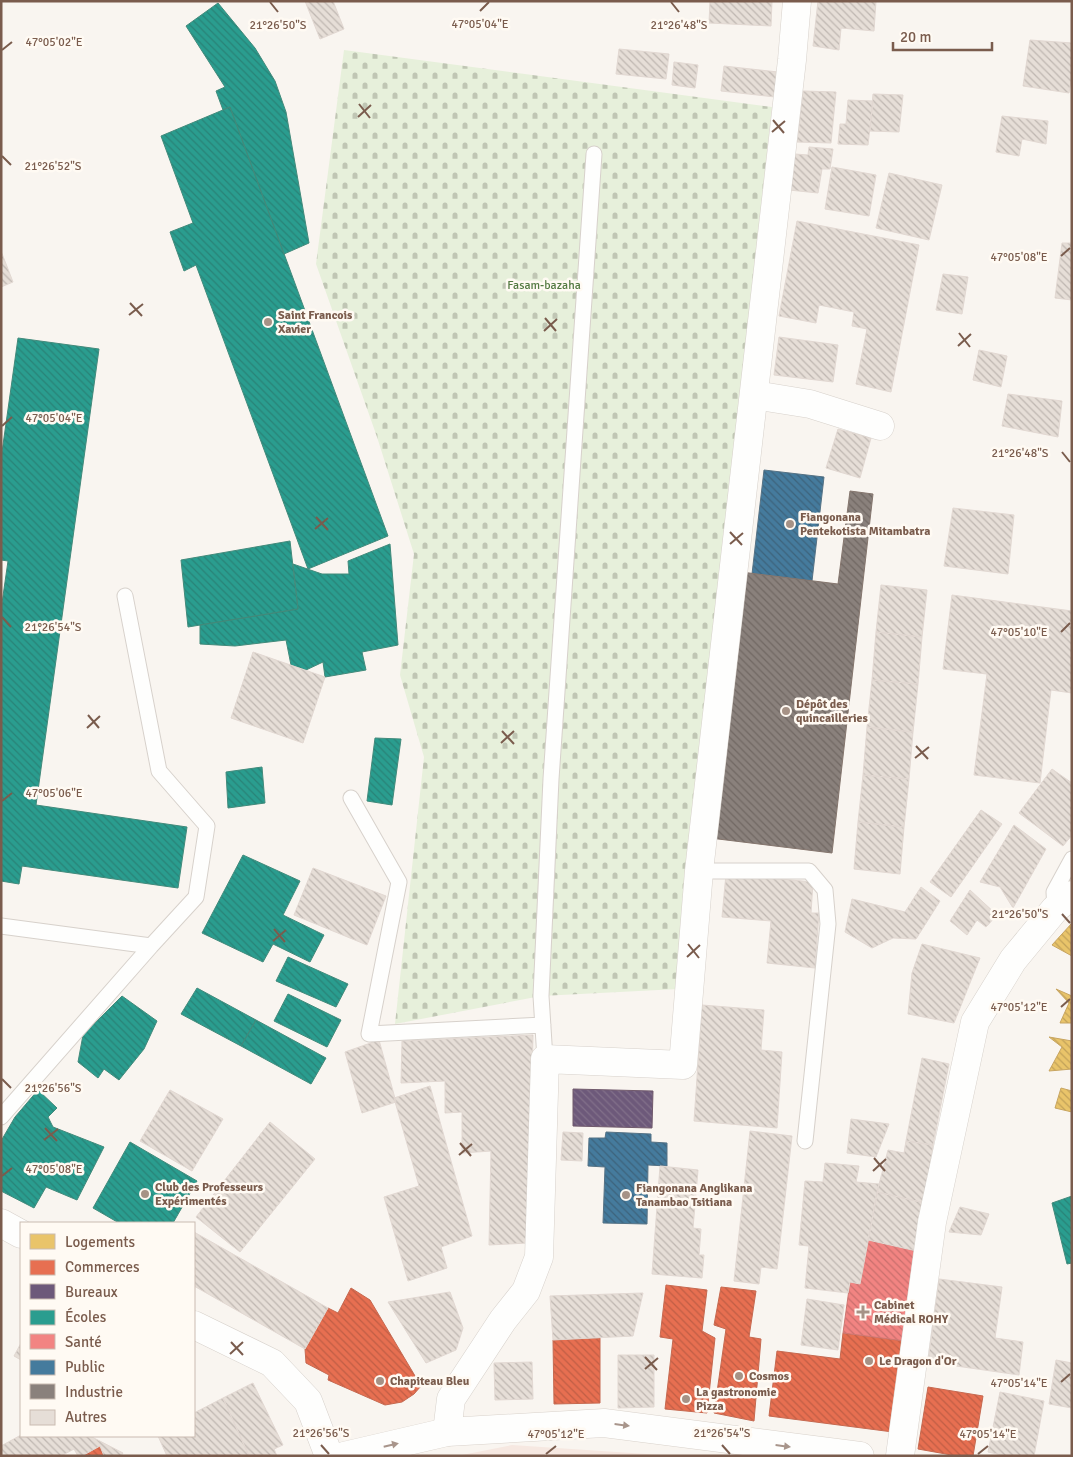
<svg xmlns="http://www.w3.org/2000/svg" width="1073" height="1457" viewBox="0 0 1073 1457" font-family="Signika,sans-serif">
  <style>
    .commercial { fill: #f6e8e1 }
    .cemetery { fill: url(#cemetery-stones) }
    .homes { fill: url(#homes-back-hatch); stroke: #c8a561 }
    .shops { fill: url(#shops-back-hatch); stroke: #c66950 }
    .offices { fill: url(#offices-back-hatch); stroke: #715a6c }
    .schools { fill: url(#schools-back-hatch); stroke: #428a7b }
    .health { fill: url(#health-back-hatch); stroke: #ce7872 }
    .public { fill: url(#public-back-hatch); stroke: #557285 }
    .industry { fill: url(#industry-back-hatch); stroke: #85766e }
    .building { fill: url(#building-back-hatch); stroke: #e2d8d2 }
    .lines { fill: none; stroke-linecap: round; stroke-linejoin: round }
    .lane-casing { stroke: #d7d1cb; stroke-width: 17 }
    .street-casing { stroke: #d7d1cb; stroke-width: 29 }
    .secondary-casing { stroke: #d9d2cb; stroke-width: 29 }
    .lane { stroke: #fefefd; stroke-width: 15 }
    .street { stroke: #fefefd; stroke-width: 28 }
    .secondary { stroke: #fefefd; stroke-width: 28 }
    .oneway { fill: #a8958b }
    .ticks { fill: none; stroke: #7a5c4d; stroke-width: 2 }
    .poi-dot { fill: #a69286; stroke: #fffaf3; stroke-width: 2 }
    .labels { text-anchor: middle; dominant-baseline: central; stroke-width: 5; stroke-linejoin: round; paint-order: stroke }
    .park-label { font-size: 12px; fill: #537a41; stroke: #fffaf3 }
    .poi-label { font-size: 12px; font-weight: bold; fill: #7a5c4d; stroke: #fffaf3; text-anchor: start }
    .ticks-label { font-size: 12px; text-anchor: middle; fill: #7a5c4d; stroke: #fffaf3; stroke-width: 5; stroke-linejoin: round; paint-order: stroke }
  </style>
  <defs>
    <pattern id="cemetery-stones" width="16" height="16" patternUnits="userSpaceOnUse" patternTransform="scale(1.25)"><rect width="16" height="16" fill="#e7f0db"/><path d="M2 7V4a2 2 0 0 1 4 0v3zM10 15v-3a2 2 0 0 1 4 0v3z" fill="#c0c6b4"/></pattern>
    <pattern id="homes-back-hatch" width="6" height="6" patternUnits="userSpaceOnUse" patternTransform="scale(1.25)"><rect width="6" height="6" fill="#e9c46a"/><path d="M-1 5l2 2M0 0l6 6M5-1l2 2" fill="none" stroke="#c2a259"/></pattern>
    <pattern id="shops-back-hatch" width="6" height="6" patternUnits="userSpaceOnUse" patternTransform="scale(1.25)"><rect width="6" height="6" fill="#e76f51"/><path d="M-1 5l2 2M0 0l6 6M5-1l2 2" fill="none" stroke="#c05e45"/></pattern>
    <pattern id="offices-back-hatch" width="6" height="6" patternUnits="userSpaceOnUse" patternTransform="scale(1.25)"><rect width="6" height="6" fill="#6d597a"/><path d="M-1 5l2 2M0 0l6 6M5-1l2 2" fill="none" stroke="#82708a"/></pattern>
    <pattern id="schools-back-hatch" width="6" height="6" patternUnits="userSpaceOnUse" patternTransform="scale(1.25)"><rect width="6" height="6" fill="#2a9d8f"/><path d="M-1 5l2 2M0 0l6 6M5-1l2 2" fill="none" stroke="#298377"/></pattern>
    <pattern id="health-back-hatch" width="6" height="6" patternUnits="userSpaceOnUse" patternTransform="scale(1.25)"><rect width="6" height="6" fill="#f28482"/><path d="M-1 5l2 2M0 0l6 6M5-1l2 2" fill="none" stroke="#c96f6d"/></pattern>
    <pattern id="public-back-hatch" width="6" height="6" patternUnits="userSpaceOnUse" patternTransform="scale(1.25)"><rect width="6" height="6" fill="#457b9d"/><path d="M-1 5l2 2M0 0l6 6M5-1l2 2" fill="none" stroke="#3d637c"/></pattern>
    <pattern id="industry-back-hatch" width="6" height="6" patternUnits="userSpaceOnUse" patternTransform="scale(1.25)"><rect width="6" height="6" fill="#8a817c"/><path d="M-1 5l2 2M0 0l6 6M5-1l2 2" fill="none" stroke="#716863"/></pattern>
    <pattern id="building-back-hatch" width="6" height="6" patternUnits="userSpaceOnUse" patternTransform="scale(1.25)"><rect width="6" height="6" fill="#e6ded7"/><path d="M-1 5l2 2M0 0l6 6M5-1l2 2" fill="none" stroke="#bfb7b1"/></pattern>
  </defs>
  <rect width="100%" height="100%" fill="#f9f5f0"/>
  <path class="commercial" d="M 512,1445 L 676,1456 L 457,1456 Z"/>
  <path class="cemetery" d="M 344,50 L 772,107 L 678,989 L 541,996 L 395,1024 L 424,757 L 400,675 L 414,554 L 377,437 L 316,264 Z"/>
  <path class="homes" d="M 1072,923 L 1072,956 L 1052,945 Z
    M 1056,989 L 1072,996 L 1072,1023 L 1060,1023 L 1069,1003 Z
    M 1049,1037 L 1072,1041 L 1072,1069 L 1049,1071 L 1062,1047 Z
    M 1061,1088 L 1072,1091 L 1072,1112 L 1055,1108 Z"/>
  <path class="shops" d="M 666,1285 L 707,1290 L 702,1331 L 715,1338 L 707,1413 L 665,1409 L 673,1339 L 660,1337 Z
    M 721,1287 L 756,1291 L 749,1337 L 761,1339 L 754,1421 L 714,1413 L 726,1329 L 714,1325 Z
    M 351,1288 L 370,1300 L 421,1386 L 414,1394 L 402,1402 L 385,1405 L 328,1380 L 329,1375 L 306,1363 L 305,1349 L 328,1308 L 338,1313 Z
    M 843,1333 L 905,1341 L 893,1432 L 769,1416 L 777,1351 L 840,1359 Z
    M 600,1338 L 600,1403 L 554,1404 L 553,1340 Z
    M 928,1387 L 983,1396 L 973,1456 L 957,1456 L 918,1449 Z
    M 100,1446 L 104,1456 L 82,1456 Z"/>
  <path class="offices" d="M 573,1089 L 653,1091 L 652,1128 L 573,1126 Z"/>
  <path class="schools" d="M 218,3 L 255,48 L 275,81 L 286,112 L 309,243 L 284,254 L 230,107 L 223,110 L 216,91 L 225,87 L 186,26 Z
    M 230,107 L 388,536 L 308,569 L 196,265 L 184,271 L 170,232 L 193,223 L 161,136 Z
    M 18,338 L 99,349 L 36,805 L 187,827 L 178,888 L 22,866 L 19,884 L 1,881 L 1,610 L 8,561 L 1,560 L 1,459 Z
    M 290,541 L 298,609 L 188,627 L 181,560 Z
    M 390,544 L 398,645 L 362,652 L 366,670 L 325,677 L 323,662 L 306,670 L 291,665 L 286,640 L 235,646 L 200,644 L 200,625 L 298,609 L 293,564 L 322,574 L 349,574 L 348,561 Z
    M 375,738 L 401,739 L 392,805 L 367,801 Z
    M 262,767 L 265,803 L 228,808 L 226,772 Z
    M 243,855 L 300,881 L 283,915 L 324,935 L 310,962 L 273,944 L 263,962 L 202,933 Z
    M 288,957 L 348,984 L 336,1007 L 276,981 Z
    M 197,988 L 256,1020 L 241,1046 L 181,1014 Z
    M 288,994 L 341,1020 L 327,1047 L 274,1021 Z
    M 122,996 L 157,1021 L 144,1049 L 119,1080 L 104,1069 L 98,1078 L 78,1062 L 83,1035 Z
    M 256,1020 L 326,1058 L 311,1084 L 241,1046 Z
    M 38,1090 L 57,1108 L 48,1117 L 53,1127 L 104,1147 L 77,1200 L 46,1187 L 34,1208 L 1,1191 L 1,1141 L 15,1117 Z
    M 130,1142 L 197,1181 L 173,1223 L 119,1223 L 93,1208 Z
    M 1072,1196 L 1072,1263 L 1067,1264 L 1052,1203 Z"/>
  <path class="health" d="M 868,1240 L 917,1251 L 905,1341 L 843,1333 L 850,1282 L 860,1284 Z"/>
  <path class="public" d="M 764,470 L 824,477 L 812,581 L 752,574 Z
    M 606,1132 L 651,1134 L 651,1142 L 667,1143 L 667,1166 L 648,1165 L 647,1224 L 603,1223 L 605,1167 L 588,1166 L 589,1138 L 605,1138 Z"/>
  <path class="industry" d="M 850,491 L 873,494 L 832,853 L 710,838 L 741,572 L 838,584 Z"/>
  <path class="building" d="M 305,1 L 333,1 L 344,29 L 320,39 Z
    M 710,1 L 772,1 L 771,26 L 709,23 Z
    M 818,1 L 876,1 L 874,31 L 841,28 L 839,50 L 813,46 Z
    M 1030,40 L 1072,43 L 1072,75 L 1069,93 L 1023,86 Z
    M 619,49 L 669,54 L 666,79 L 616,74 Z
    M 674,62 L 698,65 L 695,88 L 672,85 Z
    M 724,66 L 778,72 L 775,97 L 721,91 Z
    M 803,91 L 836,92 L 831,143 L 797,142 Z
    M 873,94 L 903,95 L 899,132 L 870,131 Z
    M 848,100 L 873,101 L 868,145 L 838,144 L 840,124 L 846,124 Z
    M 1002,116 L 1048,121 L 1046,144 L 1022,139 L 1019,156 L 996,152 Z
    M 809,147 L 833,149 L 830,169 L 822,169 L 818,193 L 789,190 L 795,154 L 808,155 Z
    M 832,167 L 876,175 L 869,216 L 825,209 Z
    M 889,173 L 942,185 L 929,240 L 876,228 Z
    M 797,221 L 919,245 L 891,392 L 856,384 L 867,329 L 852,326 L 854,312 L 819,305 L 816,323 L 779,316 Z
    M 1062,243 L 1072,243 L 1072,300 L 1055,298 Z
    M 1,251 L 13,282 L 1,287 Z
    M 943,274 L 968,277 L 962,314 L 936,310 Z
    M 779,337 L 838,345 L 833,382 L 774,375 Z
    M 979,350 L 1007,356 L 1001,387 L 973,380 Z
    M 1008,394 L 1062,401 L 1058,437 L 1002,426 Z
    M 838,429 L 871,438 L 860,478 L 826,468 Z
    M 953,508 L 1014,515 L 1008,574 L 944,566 Z
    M 881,585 L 927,590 L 922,637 L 876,632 Z
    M 952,595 L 1072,611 L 1072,693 L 1051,690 L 1040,783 L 974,775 L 987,674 L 943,669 Z
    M 876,632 L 922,637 L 918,684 L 872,680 Z
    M 253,652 L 325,677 L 303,743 L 231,718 Z
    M 872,680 L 918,684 L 913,732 L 867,727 Z
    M 867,727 L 913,732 L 909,779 L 863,775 Z
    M 1052,769 L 1072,783 L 1072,835 L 1063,846 L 1019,813 Z
    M 863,775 L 909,779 L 904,827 L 858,822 Z
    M 981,810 L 1002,824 L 951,897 L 930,882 Z
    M 858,822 L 904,827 L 900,874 L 854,869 Z
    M 1014,825 L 1046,849 L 1013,908 L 1000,887 L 980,882 Z
    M 313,868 L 386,896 L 367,945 L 294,915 Z
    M 726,874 L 813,882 L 811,913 L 819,913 L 815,968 L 767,963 L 771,921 L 722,917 Z
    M 921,887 L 940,901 L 916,939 L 893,938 L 872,948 L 845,932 L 852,899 L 905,912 Z
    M 970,890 L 997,915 L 986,927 L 977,920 L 967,935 L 950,921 Z
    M 922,944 L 980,958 L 954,1023 L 908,1014 L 912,973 Z
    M 702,1005 L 764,1010 L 761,1050 L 782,1052 L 777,1128 L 694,1121 Z
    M 533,1035 L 528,1243 L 489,1245 L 491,1151 L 462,1153 L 462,1112 L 445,1113 L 445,1081 L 401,1083 L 402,1041 Z
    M 379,1040 L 396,1102 L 362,1113 L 345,1052 Z
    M 922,1058 L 949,1064 L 933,1145 L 906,1141 Z
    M 430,1086 L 472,1236 L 441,1247 L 447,1268 L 408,1281 L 384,1197 L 419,1186 L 394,1098 Z
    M 170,1090 L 223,1119 L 192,1171 L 140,1141 Z
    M 851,1119 L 889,1124 L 876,1157 L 847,1153 Z
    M 270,1122 L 315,1159 L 240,1252 L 196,1217 Z
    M 750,1131 L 792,1136 L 777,1269 L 761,1267 L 759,1284 L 734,1281 Z
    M 563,1132 L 583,1133 L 582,1161 L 561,1160 Z
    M 906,1141 L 933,1145 L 925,1203 L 877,1192 L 888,1150 L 904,1153 Z
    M 825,1163 L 859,1166 L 856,1182 L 879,1184 L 860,1284 L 850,1282 L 848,1293 L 805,1288 L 809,1246 L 799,1245 L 805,1181 L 823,1182 Z
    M 660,1166 L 698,1170 L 693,1228 L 701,1229 L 699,1255 L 704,1255 L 702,1278 L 652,1274 Z
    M 877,1192 L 925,1203 L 921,1252 L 868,1240 Z
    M 960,1207 L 989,1214 L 981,1235 L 949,1232 Z
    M 194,1232 L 328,1308 L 305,1349 L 194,1286 Z
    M 939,1279 L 1002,1287 L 995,1338 L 1023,1342 L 1019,1375 L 928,1362 Z
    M 450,1292 L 463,1328 L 456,1350 L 426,1363 L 388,1302 Z
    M 643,1293 L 633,1336 L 553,1340 L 550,1296 Z
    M 807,1299 L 844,1305 L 838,1350 L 801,1345 Z
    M 21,1343 L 21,1360 L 14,1356 Z
    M 618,1355 L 654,1355 L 654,1407 L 618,1408 Z
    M 1056,1360 L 1072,1363 L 1072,1408 L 1049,1404 Z
    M 532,1362 L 533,1399 L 495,1400 L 494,1363 Z
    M 253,1383 L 283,1445 L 274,1449 L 277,1456 L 249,1456 L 223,1398 Z
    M 1000,1392 L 1044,1401 L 1034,1456 L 1006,1456 L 988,1452 Z
    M 223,1398 L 249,1456 L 167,1456 L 158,1436 L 194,1436 L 194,1413 Z
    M 21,1435 L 90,1436 L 123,1453 L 121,1456 L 104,1456 L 100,1446 L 82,1456 L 78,1456 L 74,1449 L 61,1456 L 1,1456 L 1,1446 Z"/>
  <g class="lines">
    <g class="lane-casing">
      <path id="lane" d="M 351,798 L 399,882 L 369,1034 L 543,1025
        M 699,871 L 809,871 L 825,890 L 828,924 L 805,1141
        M 1055,909 L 1054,892 L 1072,859
        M 1,926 L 151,946
        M 545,1059 L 541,996 L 551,779 L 594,154
        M 1,1117 L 151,946 L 196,897 L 207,826 L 159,771 L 125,596"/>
    </g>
    <g class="street-casing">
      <path id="street" d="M 754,395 L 810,404 L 880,426
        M 1,1223 L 21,1234
        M 194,1325 L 272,1363 L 308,1401 L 329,1456
        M 447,1432 L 451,1399 L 503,1320 L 526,1291 L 539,1257 L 545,1059 L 683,1065 L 699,871 L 792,60 L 797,1
        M 900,1456 L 932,1222 L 975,1022 L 1013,960 L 1055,909 L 1072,895"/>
    </g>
    <g class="secondary-casing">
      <path id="secondary" d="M 344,1456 L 447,1432 L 604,1423 L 860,1456"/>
    </g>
    <use href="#lane" class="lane"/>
    <use href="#street" class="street"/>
    <use href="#secondary" class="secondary"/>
  </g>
  <defs><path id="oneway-solid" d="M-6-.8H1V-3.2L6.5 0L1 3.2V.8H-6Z" transform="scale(1.25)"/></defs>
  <g class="oneway">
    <use href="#oneway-solid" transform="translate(622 1425) rotate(7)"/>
    <use href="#oneway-solid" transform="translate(391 1445) rotate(-13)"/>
    <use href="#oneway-solid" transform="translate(783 1446) rotate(7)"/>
  </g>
  <path class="ticks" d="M 270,2 L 278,12M 671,2 L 679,12M 480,11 L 489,2M 2,50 L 12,42M 359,104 L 370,118M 358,117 L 371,105M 773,120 L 784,133M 772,132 L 785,121M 2,156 L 11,165M 1061,256 L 1070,248M 130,303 L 142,316M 129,315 L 143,304M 545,318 L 556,331M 544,331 L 557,319M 959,333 L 970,347M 958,346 L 971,334M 2,426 L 12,417M 1062,452 L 1070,462M 316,517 L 328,530M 315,529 L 328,518M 730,532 L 742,545M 730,544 L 743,533M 2,617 L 11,627M 1061,632 L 1070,623M 88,715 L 99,728M 87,728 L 100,716M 502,731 L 514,744M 501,743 L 514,731M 916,746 L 928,759M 915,758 L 929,747M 2,801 L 12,793M 1062,914 L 1070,923M 274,929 L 285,942M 273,941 L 286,930M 688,944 L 699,958M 687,957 L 700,945M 1061,1007 L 1070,999M 2,1079 L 11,1088M 45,1128 L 57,1141M 44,1140 L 58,1129M 460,1143 L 471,1156M 459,1155 L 472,1144M 874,1158 L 885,1171M 873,1171 L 886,1159M 2,1176 L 12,1168M 231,1342 L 243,1355M 230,1354 L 243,1342M 645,1357 L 657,1370M 645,1369 L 658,1358M 1061,1382 L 1070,1374M 321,1445 L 329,1454M 722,1445 L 730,1454M 546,1454 L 556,1446M 978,1454 L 988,1446"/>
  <g class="poi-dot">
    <circle cx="268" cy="322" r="5"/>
    <circle cx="790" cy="524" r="5"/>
    <circle cx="786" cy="711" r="5"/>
    <circle cx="145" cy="1194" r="5"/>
    <circle cx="626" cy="1195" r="5"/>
    <path d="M860.5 1304.5h5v5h5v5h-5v5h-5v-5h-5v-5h5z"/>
    <circle cx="869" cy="1361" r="5"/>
    <circle cx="739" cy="1376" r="5"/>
    <circle cx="380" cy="1381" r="5"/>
    <circle cx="686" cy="1399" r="5"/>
  </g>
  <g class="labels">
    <g class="park-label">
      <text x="544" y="285">Fasam-bazaha</text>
    </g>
    <g class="poi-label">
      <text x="278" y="315">Saint Francois<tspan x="278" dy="14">Xavier</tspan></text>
      <text x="800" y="517">Fiangonana<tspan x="800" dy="14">Pentekotista Mitambatra</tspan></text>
      <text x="796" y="704">Dépôt des<tspan x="796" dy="14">quincailleries</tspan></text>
      <text x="155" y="1187">Club des Professeurs<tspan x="155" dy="14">Expérimentés</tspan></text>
      <text x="636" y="1188">Fiangonana Anglikana<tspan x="636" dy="14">Tanambao Tsitiana</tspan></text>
      <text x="874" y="1305">Cabinet<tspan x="874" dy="14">Médical ROHY</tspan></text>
      <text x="879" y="1361">Le Dragon d'Or</text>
      <text x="749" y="1376">Cosmos</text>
      <text x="390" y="1381">Chapiteau Bleu</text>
      <text x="696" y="1392">La gastronomie<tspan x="696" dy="14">Pizza</tspan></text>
    </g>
  </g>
  <g class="ticks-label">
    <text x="480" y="28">47°05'04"E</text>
    <text x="278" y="29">21°26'50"S</text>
    <text x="679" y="29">21°26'48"S</text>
    <text x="54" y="46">47°05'02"E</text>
    <text x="53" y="170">21°26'52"S</text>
    <text x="1019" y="261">47°05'08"E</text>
    <text x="54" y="422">47°05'04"E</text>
    <text x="1020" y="457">21°26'48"S</text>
    <text x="53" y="631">21°26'54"S</text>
    <text x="1019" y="636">47°05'10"E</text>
    <text x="54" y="797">47°05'06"E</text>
    <text x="1020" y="918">21°26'50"S</text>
    <text x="1019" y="1011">47°05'12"E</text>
    <text x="53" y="1092">21°26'56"S</text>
    <text x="54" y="1173">47°05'08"E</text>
    <text x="1019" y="1387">47°05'14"E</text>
    <text x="321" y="1437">21°26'56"S</text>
    <text x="722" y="1437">21°26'54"S</text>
    <text x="556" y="1438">47°05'12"E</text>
    <text x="988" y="1438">47°05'14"E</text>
  </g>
  <rect width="1073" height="1457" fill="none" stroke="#7a5c4d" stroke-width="5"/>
  <rect x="20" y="1222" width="175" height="215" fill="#fffaf3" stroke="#cabbb1"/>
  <rect x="30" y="1234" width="25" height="15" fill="#e9c46a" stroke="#cabbb1"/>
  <text x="65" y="1247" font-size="15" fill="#7a5c4d">Logements</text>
  <rect x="30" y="1260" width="25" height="15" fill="#e76f51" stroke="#cabbb1"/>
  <text x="65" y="1272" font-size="15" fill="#7a5c4d">Commerces</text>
  <rect x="30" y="1284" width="25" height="15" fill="#6d597a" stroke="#cabbb1"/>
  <text x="65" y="1297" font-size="15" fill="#7a5c4d">Bureaux</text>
  <rect x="30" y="1310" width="25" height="15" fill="#2a9d8f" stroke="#cabbb1"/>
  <text x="65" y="1322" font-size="15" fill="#7a5c4d">Écoles</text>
  <rect x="30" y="1334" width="25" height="15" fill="#f28482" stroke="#cabbb1"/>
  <text x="65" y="1347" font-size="15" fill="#7a5c4d">Santé</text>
  <rect x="30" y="1360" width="25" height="15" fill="#457b9d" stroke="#cabbb1"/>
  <text x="65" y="1372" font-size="15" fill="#7a5c4d">Public</text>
  <rect x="30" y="1384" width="25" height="15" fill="#8a817c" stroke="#cabbb1"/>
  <text x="65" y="1397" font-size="15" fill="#7a5c4d">Industrie</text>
  <rect x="30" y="1410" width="25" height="15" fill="#e6ded7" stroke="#cabbb1"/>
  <text x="65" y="1422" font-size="15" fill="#7a5c4d">Autres</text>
  <path d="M893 42v8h99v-8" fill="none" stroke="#7a5c4d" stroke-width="2.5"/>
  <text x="900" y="42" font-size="15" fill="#7a5c4d" stroke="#fffaf3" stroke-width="4" paint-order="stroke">20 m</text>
</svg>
